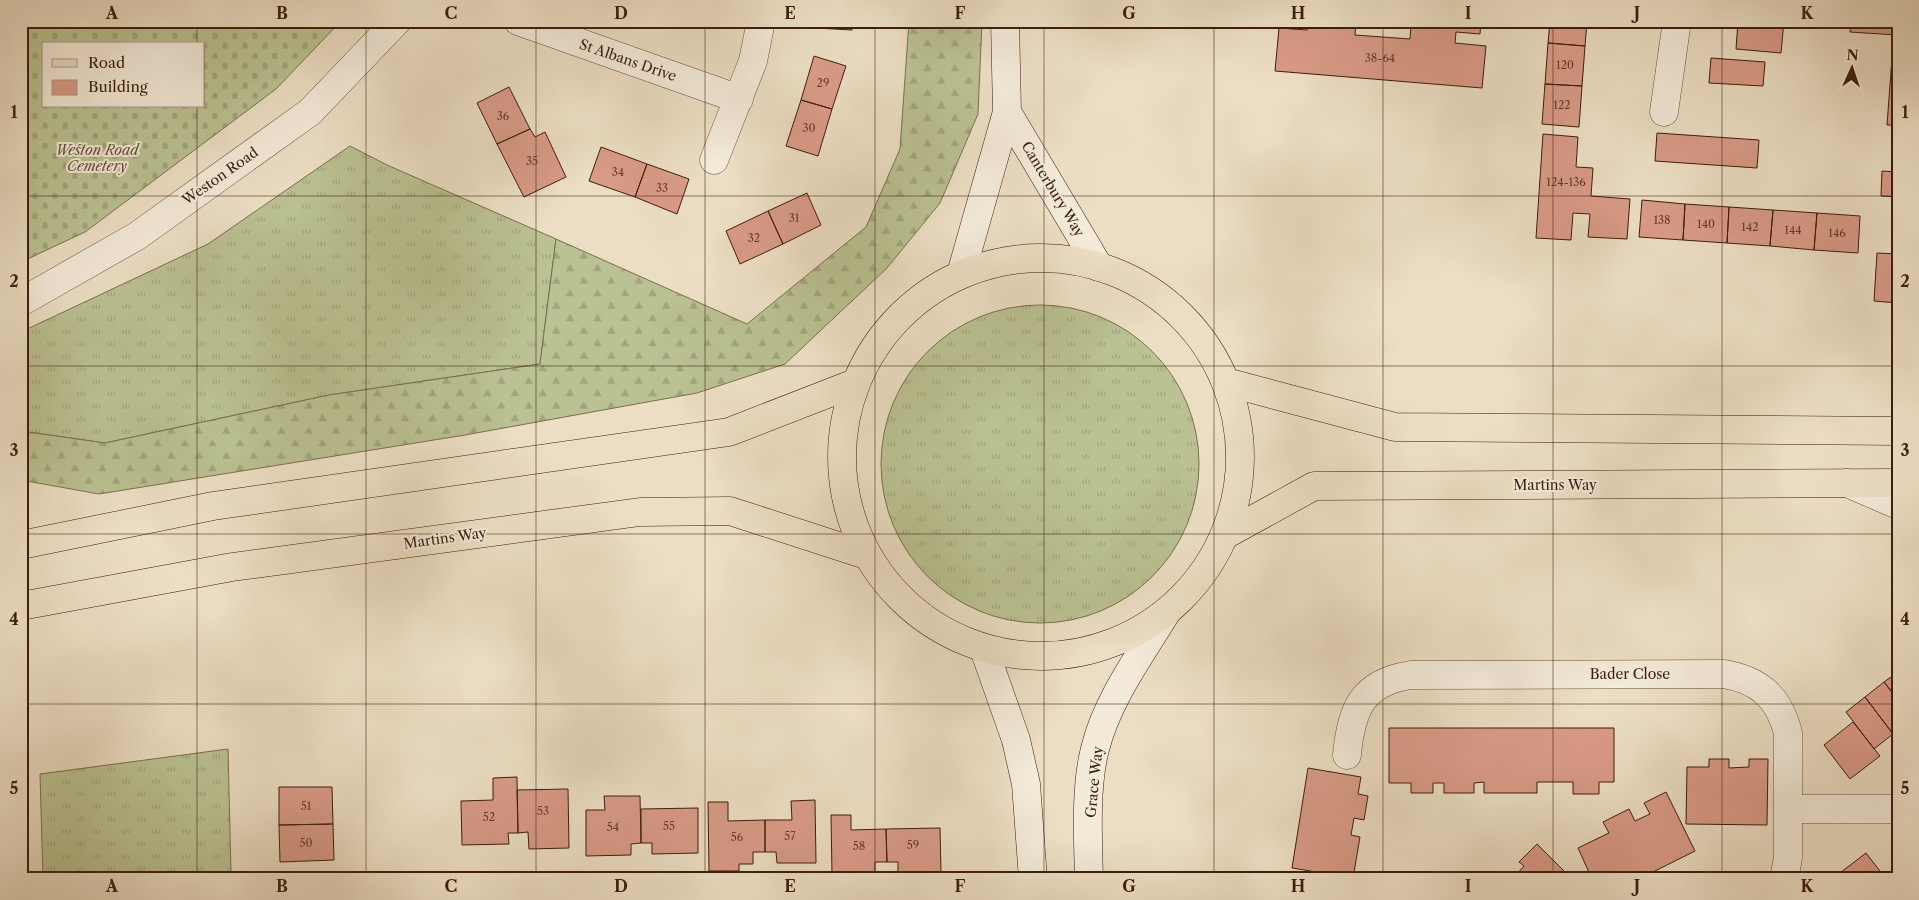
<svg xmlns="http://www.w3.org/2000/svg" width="1919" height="900" viewBox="0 0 1919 900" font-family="'Libre Caslon Text',serif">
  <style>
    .grass { fill: url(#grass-tufts); stroke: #7c6f4e }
    .forest { fill: url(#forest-firs); stroke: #7c6f4e }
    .cemetery { fill: url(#cemetery-stones); stroke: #7c6f4e; fill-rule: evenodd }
    .building { fill: #d99b88; stroke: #3d1d0b }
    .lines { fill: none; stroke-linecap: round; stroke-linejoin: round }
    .street-casing { stroke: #694d39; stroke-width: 29 }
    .secondary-casing { stroke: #3d1d0b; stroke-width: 29 }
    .primary-casing { stroke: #3d1d0b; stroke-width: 29 }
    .street { stroke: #f3ead9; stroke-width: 28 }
    .secondary { stroke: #f3ead9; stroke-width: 28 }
    .primary { stroke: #ecdec4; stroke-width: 28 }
    .grid { fill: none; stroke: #3d1d0b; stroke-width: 1; stroke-opacity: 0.55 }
    .labels { text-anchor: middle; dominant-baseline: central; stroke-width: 4; stroke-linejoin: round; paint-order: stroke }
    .number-label { font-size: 11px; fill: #643c2a }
    .street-label { font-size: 14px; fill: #3d1d0b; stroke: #f3ead9 }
    .park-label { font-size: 14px; font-style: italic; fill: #624e34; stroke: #f3ead9 }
    .neatline { fill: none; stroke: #3d1d0b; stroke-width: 2 }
    .grid-label { font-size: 16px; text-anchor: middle; font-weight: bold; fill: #3d1d0b }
  </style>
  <defs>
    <pattern id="grass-tufts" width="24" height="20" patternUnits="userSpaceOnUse" patternTransform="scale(1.25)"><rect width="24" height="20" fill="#bac192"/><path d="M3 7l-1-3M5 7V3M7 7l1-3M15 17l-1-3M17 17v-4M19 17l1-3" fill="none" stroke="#a1a57d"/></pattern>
    <pattern id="forest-firs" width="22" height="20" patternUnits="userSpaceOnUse" patternTransform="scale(1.25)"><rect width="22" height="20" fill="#bac192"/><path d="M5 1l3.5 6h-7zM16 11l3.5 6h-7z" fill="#a1a57d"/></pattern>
    <pattern id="cemetery-stones" width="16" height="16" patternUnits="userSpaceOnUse" patternTransform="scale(1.25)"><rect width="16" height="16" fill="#bac192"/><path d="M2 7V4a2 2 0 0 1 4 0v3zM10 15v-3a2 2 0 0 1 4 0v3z" fill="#a1a57d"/></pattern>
  </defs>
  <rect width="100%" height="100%" fill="#ecdec4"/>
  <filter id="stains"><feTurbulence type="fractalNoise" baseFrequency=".004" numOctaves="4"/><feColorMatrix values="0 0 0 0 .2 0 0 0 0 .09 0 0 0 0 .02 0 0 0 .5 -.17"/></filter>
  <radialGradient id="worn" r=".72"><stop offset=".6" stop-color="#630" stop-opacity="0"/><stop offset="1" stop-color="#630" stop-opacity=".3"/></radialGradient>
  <path class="grass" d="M 350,146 L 387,165 L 556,239 L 540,364 L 329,395 L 105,443 L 21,431 L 21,332 L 208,244 Z
    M881 464a159 159 0 1 1 318 0a159 159 0 1 1-318 0Z
    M 228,749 L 231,873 L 128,879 L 43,879 L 40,774 Z"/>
  <path class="forest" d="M 909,21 L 982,21 L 978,114 L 940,203 L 887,268 L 785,364 L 697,393 L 465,435 L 99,494 L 21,480 L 21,431 L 105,443 L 329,395 L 540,364 L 556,239 L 747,324 L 866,227 L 900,149 Z"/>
  <path class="cemetery" d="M 21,21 L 341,21 L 276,89 L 85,232 L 21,262 ZM 44,44 L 204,44 L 204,106 L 44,106 Z"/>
  <path class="building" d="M 816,21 L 853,21 L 852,30 L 816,28 Z
    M 1303,21 L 1356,22 L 1355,35 L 1410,39 L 1411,25 L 1440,28 L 1441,21 L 1481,21 L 1480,34 L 1456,32 L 1455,43 L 1486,46 L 1482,88 L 1275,71 L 1279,28 L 1307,30 L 1308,22 Z
    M 1550,21 L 1587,21 L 1585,46 L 1548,43 Z
    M 1738,21 L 1784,21 L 1781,53 L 1736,49 Z
    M 1851,21 L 1897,21 L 1896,35 L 1850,32 Z
    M 1548,43 L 1585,46 L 1582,86 L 1545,84 Z
    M 1893,44 L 1898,44 L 1898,125 L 1887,125 Z
    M 814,56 L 846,66 L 832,109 L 801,100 Z
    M 1711,58 L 1765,62 L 1763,86 L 1709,83 Z
    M 1545,84 L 1582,86 L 1579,127 L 1542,124 Z
    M 509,87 L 530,129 L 497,144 L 477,103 Z
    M 801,100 L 832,109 L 818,156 L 786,146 Z
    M 530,129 L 535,137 L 545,132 L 566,177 L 524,197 L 497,144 Z
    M 1657,133 L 1759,140 L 1757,168 L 1655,161 Z
    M 1543,134 L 1578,137 L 1576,167 L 1593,168 L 1591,196 L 1630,199 L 1627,239 L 1588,237 L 1590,214 L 1573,213 L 1571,240 L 1536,238 Z
    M 601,147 L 647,164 L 635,197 L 589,181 Z
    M 647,164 L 689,179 L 677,214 L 635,197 Z
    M 1882,171 L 1898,172 L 1898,197 L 1881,196 Z
    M 807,193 L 821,225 L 783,244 L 768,211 Z
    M 1642,200 L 1685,204 L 1683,240 L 1639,237 Z
    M 1685,204 L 1729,207 L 1727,243 L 1683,240 Z
    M 1729,207 L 1773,210 L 1770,246 L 1727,243 Z
    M 1773,210 L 1817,213 L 1814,250 L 1770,246 Z
    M 768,211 L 783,244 L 740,264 L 726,231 Z
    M 1817,213 L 1860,216 L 1858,253 L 1814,250 Z
    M 1877,253 L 1898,254 L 1898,303 L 1874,301 Z
    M 1898,672 L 1898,700 L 1884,682 Z
    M 1884,682 L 1898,700 L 1898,730 L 1893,734 L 1865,697 Z
    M 1865,697 L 1893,734 L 1874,749 L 1846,712 Z
    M 1853,722 L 1880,756 L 1850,779 L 1824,745 Z
    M 1389,728 L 1614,728 L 1614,782 L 1599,782 L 1599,794 L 1573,794 L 1573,782 L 1537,782 L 1537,793 L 1484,793 L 1484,782 L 1474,783 L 1474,793 L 1444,793 L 1444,783 L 1433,783 L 1433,793 L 1411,793 L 1411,783 L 1389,783 Z
    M 1709,759 L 1729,759 L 1729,768 L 1749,767 L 1749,759 L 1768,759 L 1767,825 L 1686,824 L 1687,767 L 1709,767 Z
    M 1308,768 L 1361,777 L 1358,794 L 1368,796 L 1364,820 L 1354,818 L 1351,835 L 1360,837 L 1353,878 L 1292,868 Z
    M 517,777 L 518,833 L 508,833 L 509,844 L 462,845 L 461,801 L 493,800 L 493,778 Z
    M 279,787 L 332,787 L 333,824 L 279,825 Z
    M 568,789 L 569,848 L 529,849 L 528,832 L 518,833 L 517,790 Z
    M 1666,792 L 1695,851 L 1639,879 L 1615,879 L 1614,876 L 1609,879 L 1592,879 L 1578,848 L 1609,833 L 1603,822 L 1629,809 L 1635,821 L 1650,814 L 1644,803 Z
    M 604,796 L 640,796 L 641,843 L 631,844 L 631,855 L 586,856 L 586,810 L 605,810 Z
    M 815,800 L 816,863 L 777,863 L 776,852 L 765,852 L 765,820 L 792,820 L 791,801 Z
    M 708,802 L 728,802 L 728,821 L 765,820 L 765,852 L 753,852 L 753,864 L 739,864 L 739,871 L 709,871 Z
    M 698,808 L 698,853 L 652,854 L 652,843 L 641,843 L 641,809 Z
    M 831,815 L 851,815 L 851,830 L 886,829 L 887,862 L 875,862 L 875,874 L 832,875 Z
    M 333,824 L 334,860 L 280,862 L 279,825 Z
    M 940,828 L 941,872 L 898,873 L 898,862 L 887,862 L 886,829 Z
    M 1537,844 L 1572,879 L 1512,879 L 1524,866 L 1519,862 Z
    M 1866,853 L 1886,879 L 1832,879 Z
    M 337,877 L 337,879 L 267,879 L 267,878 Z"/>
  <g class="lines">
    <g class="street-casing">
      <path id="street" d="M 518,21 L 739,99
        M 1664,112 L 1677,21
        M 714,160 L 753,61 L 761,21
        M 21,302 L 137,236 L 310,112 L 397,21
        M 1847,483 L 1898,505
        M 1347,755 C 1351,710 1362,682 1411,675 L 1724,674 C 1759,680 1779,697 1788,733 L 1788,858 L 1784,879
        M 1789,809 L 1898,809"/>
    </g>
    <g class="secondary-casing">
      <path id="secondary" d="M 1007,112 L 1099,267
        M 961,274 L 1007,112 L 1005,21
        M 984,649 L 1016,740 L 1026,784 L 1033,879
        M 1089,879 C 1088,839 1085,787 1095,749 C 1107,700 1140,656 1166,613"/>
    </g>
    <g class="primary-casing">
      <path id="primary" d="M842 457a199 199 0 1 1 398 0a199 199 0 1 1-398 0Z
        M 1226,382 L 1395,427 L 1898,431
        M 1225,535 L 1314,486 L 1898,483
        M 21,545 L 213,506 L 729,432 L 855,383
        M 21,606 L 232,567 L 640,512 L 730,511 L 866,555"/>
    </g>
    <use href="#street" class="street"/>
    <use href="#secondary" class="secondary"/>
    <use href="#primary" class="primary"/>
  </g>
  <path class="grid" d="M 197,21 L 197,44M 366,21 L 366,879M 536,21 L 536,879M 705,21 L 705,879M 875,21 L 875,879M 1044,21 L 1044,879M 1214,21 L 1214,879M 1383,21 L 1383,879M 1553,21 L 1553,879M 1722,21 L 1722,879M 197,106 L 197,879M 21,196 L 1898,196M 21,366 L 1898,366M 21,534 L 1898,534M 21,704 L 1898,704"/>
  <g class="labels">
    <g class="number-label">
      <text x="1380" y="58">38-64</text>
      <text x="1565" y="65">120</text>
      <text x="823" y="83">29</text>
      <text x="1562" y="105">122</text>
      <text x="503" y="116">36</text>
      <text x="809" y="128">30</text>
      <text x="532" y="161">35</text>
      <text x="618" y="172">34</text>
      <text x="1566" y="182">124-136</text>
      <text x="662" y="188">33</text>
      <text x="794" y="218">31</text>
      <text x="1662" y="220">138</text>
      <text x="1706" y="224">140</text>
      <text x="1750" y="227">142</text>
      <text x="1793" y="230">144</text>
      <text x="1837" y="233">146</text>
      <text x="754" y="238">32</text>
      <text x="306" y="806">51</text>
      <text x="543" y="811">53</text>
      <text x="489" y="817">52</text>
      <text x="669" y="826">55</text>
      <text x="613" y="827">54</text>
      <text x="790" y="836">57</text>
      <text x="737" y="837">56</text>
      <text x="306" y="843">50</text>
      <text x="913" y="845">59</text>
      <text x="859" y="846">58</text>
    </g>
    <g class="street-label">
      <text transform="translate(628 60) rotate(19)">St Albans Drive</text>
      <text transform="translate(220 176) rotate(-35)">Weston Road</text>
      <text transform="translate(1053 189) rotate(59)">Canterbury Way</text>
      <text x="1555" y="485">Martins Way</text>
      <text transform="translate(445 538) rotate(-8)">Martins Way</text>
      <text x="1630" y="674">Bader Close</text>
      <text transform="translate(1094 782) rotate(-84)">Grace Way</text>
    </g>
    <g class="park-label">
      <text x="97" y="150">Weston Road<tspan x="97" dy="16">Cemetery</tspan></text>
    </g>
  </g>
  <rect width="1919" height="900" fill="none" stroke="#ecdec4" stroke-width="55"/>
  <rect x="42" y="42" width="162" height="65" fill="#f3ead9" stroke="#aa9887"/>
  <rect x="52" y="59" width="25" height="8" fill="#ecdec4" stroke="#aa9887"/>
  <text x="88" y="68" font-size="15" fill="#3d1d0b">Road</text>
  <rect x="52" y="80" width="25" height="15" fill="#d99b88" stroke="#aa9887"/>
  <text x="88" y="92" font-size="15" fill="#3d1d0b">Building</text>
  <g transform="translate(1852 68) rotate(3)" stroke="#f3ead9" stroke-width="4" paint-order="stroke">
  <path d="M0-4L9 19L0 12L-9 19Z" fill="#3d1d0b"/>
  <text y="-8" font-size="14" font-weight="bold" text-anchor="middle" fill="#3d1d0b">N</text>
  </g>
  <rect x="28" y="28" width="1864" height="844" class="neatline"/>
  <g class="grid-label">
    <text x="112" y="19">A</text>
    <text x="282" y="19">B</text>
    <text x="451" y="19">C</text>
    <text x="621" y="19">D</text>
    <text x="790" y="19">E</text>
    <text x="960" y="19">F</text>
    <text x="1129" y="19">G</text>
    <text x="1298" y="19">H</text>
    <text x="1468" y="19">I</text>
    <text x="1637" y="19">J</text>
    <text x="1807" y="19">K</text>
    <text x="14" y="118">1</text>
    <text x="1905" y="118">1</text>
    <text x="14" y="287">2</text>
    <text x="1905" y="287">2</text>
    <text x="14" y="456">3</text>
    <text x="1905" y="456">3</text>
    <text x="14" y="625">4</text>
    <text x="1905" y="625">4</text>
    <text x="14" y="794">5</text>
    <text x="1905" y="794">5</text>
    <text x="112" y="892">A</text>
    <text x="282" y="892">B</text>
    <text x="451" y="892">C</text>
    <text x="621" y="892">D</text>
    <text x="790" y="892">E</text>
    <text x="960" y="892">F</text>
    <text x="1129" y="892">G</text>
    <text x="1298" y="892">H</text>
    <text x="1468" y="892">I</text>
    <text x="1637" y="892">J</text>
    <text x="1807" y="892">K</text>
  </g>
  <rect width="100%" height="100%" filter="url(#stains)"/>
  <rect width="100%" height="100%" fill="url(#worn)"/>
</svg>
